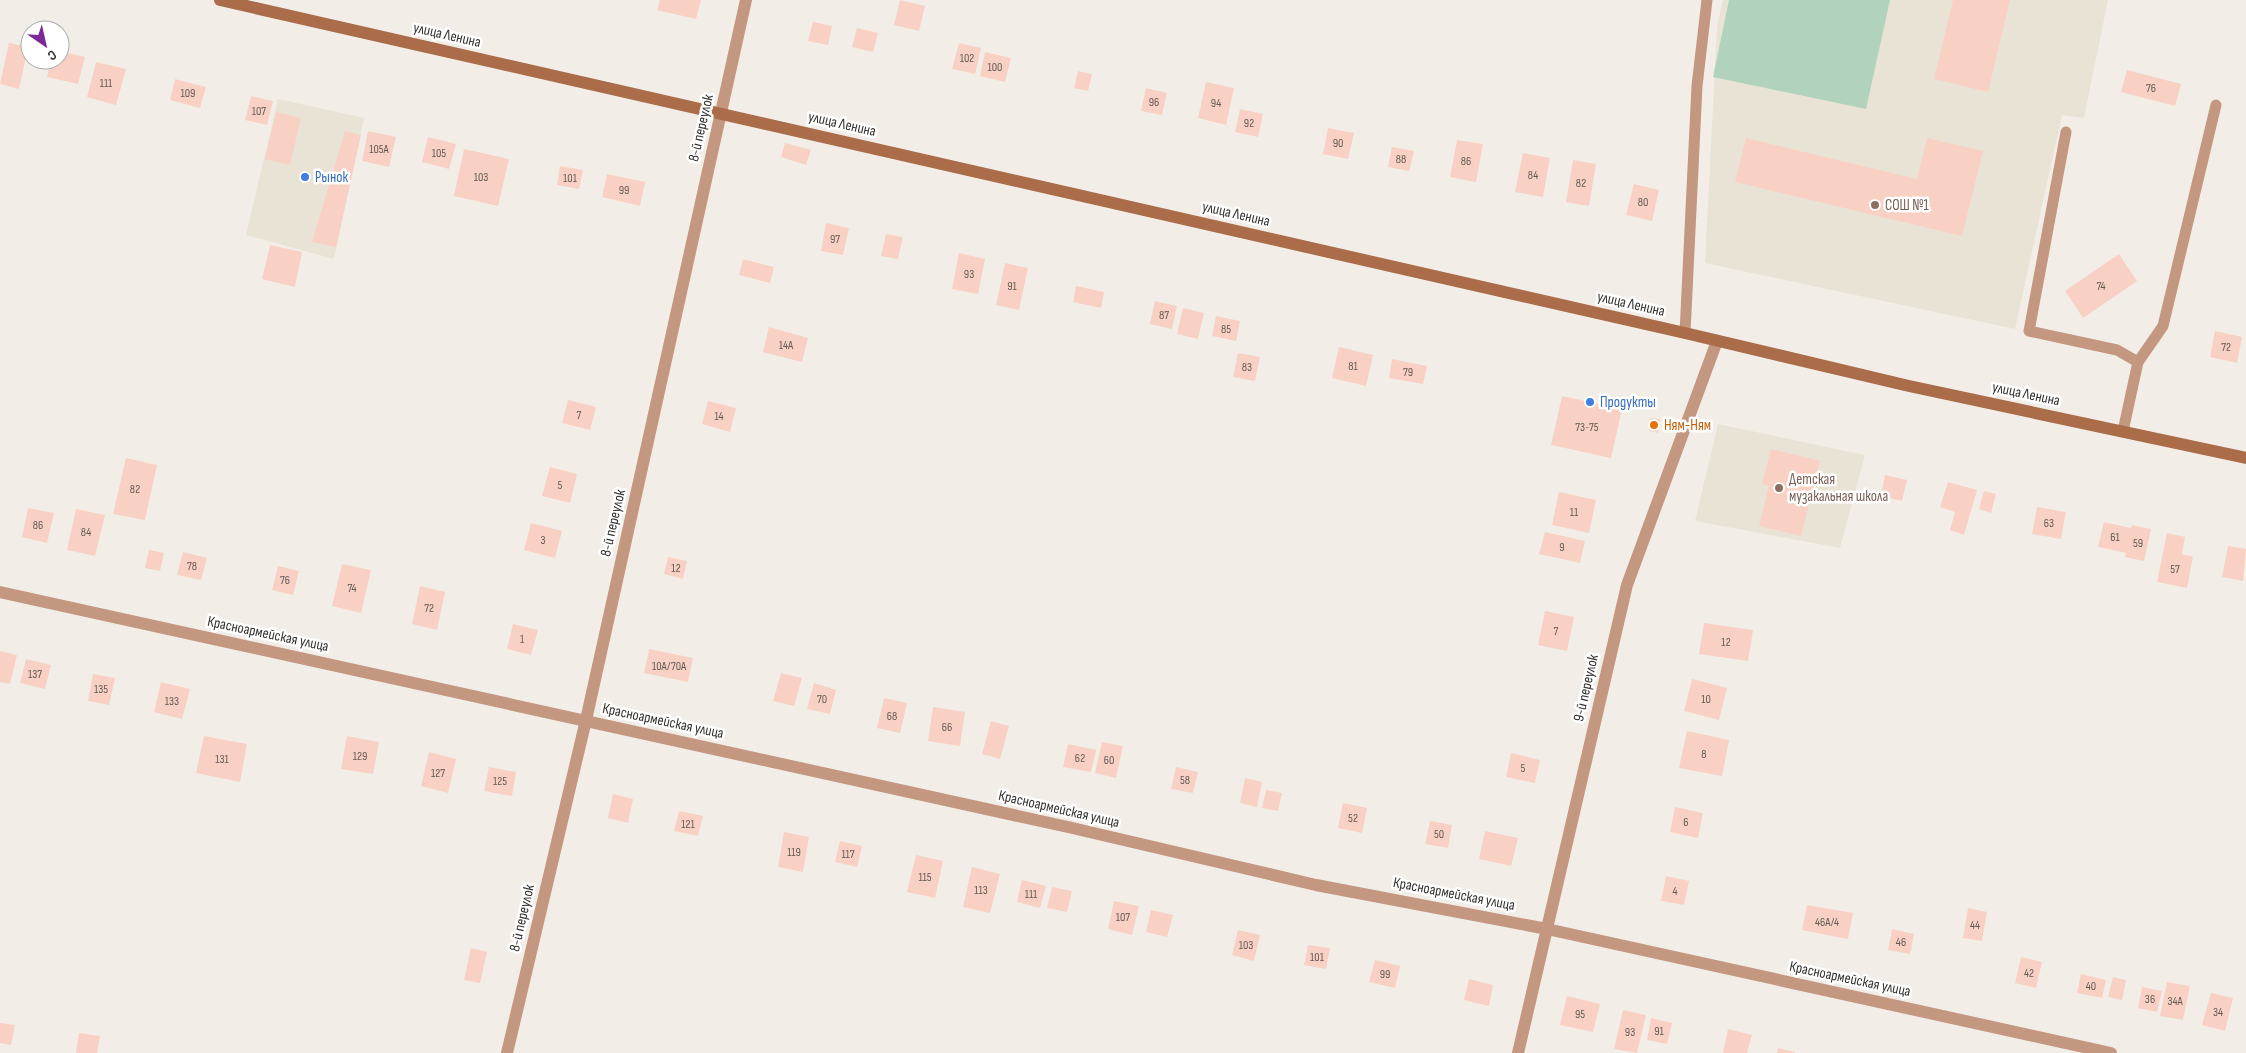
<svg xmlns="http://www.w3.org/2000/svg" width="2246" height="1053" viewBox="0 0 2246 1053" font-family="'Sofia Sans Condensed',sans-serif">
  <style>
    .built { fill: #e9e3d5 }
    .green { fill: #b2d3bb }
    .building { fill: #f8d1c4 }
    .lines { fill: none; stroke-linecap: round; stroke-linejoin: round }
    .lane { stroke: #c49781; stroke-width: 11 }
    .street { stroke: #c49781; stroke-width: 12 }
    .secondary { stroke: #ab6c4a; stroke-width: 12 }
    .shop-dot { fill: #3f7fe0; stroke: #fff; stroke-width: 2 }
    .education-dot { fill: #8d6e63; stroke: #fff; stroke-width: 2 }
    .food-dot { fill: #e8710a; stroke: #fff; stroke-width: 2 }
    .labels { text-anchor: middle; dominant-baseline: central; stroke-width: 5; stroke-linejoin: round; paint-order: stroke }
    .number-label { font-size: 12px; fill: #645a54 }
    .street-label { font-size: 15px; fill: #33322f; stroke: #fff }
    .shop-label { font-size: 15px; fill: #366cbe; stroke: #fff; text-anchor: start }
    .education-label { font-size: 15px; fill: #785e54; stroke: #fff; text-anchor: start }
    .food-label { font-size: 15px; fill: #c56008; stroke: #fff; text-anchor: start }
  </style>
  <rect width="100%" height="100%" fill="#f2eee7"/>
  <path class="built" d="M 1723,0 L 2108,0 L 2084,118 L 2062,115 L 2015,329 L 1705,263 L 1717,27 Z
    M 278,99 L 364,118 L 334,259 L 246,235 Z
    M 1718,424 L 1865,455 L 1840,548 L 1695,521 Z"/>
  <path class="green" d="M 1729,0 L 1890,0 L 1866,109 L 1713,77 Z"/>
  <path class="building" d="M 660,0 L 701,0 L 696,19 L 657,10 Z
    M 900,0 L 925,6 L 919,31 L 894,25 Z
    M 1953,0 L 2010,0 L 1988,92 L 1934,79 Z
    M 813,22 L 832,26 L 828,45 L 808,41 Z
    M 857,28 L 878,33 L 873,52 L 852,47 Z
    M 9,43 L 28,47 L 19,89 L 0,84 Z
    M 959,43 L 981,48 L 975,74 L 952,69 Z
    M 60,51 L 85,57 L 78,84 L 47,77 L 51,60 L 60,60 Z
    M 985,52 L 1011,58 L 1005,82 L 980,76 Z
    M 96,62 L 126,69 L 116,105 L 87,97 Z
    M 2127,70 L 2181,84 L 2175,106 L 2121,92 Z
    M 1078,71 L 1092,74 L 1088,91 L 1074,88 Z
    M 175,79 L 206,87 L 200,108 L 170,100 Z
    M 1206,82 L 1234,88 L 1226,125 L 1198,118 Z
    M 1146,88 L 1167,93 L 1162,115 L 1141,111 Z
    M 251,96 L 273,101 L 267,125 L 245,120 Z
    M 1240,109 L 1263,114 L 1258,137 L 1235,132 Z
    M 276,112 L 301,118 L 290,165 L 265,159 Z
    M 1328,128 L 1354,133 L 1348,159 L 1323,154 Z
    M 345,131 L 361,135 L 336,247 L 312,242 Z
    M 368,131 L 396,137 L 389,167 L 362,161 Z
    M 428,137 L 456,144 L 449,169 L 422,162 Z
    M 1746,138 L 1917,179 L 1927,138 L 1983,151 L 1962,236 L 1735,182 Z
    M 1457,140 L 1483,144 L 1476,182 L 1450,177 Z
    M 785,143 L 811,150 L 806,165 L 781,157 Z
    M 1392,147 L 1414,151 L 1409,171 L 1388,167 Z
    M 464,149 L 509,159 L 498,206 L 454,196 Z
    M 1523,153 L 1550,158 L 1543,197 L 1515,192 Z
    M 1573,160 L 1596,164 L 1589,206 L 1566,202 Z
    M 560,166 L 583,170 L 579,189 L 557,185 Z
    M 607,174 L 645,182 L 640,206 L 602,197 Z
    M 1634,184 L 1659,190 L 1652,221 L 1626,215 Z
    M 826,223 L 849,228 L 843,255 L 821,251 Z
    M 886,234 L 903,237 L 898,259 L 881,256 Z
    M 270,245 L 302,252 L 295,287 L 262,279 Z
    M 959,253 L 985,259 L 978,294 L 952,289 Z
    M 2119,254 L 2137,281 L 2083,318 L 2065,291 Z
    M 743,259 L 774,267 L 770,283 L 739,275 Z
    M 1005,263 L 1028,268 L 1019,310 L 996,305 Z
    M 1076,286 L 1104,292 L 1101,308 L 1073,302 Z
    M 1155,301 L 1177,306 L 1172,329 L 1150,324 Z
    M 1183,308 L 1204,313 L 1198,339 L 1177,334 Z
    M 1216,316 L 1240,321 L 1236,341 L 1212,336 Z
    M 769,327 L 808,338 L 802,362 L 763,352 Z
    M 2215,331 L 2242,337 L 2237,363 L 2210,357 Z
    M 1339,347 L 1373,355 L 1366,386 L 1332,378 Z
    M 1238,353 L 1260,357 L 1255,381 L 1233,377 Z
    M 1392,359 L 1427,366 L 1423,384 L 1389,378 Z
    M 1562,396 L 1622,409 L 1611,458 L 1551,445 Z
    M 568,400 L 596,407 L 590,430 L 562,423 Z
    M 708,401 L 736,408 L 730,432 L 702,424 Z
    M 1651,418 L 1660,419 L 1658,433 L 1649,431 Z
    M 1771,449 L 1820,461 L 1801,536 L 1759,526 L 1769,486 L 1762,484 Z
    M 126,458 L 157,465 L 145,520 L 113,514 Z
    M 550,467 L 577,474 L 570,503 L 542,496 Z
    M 1885,475 L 1907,480 L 1902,501 L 1881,496 Z
    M 1948,482 L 1977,490 L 1964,535 L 1950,530 L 1955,512 L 1940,507 Z
    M 1984,491 L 1996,494 L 1991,513 L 1979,509 Z
    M 1559,492 L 1596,500 L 1589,533 L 1552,525 Z
    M 2037,507 L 2066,512 L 2061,539 L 2032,534 Z
    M 28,508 L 54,513 L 47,543 L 22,537 Z
    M 76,509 L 105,515 L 95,556 L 67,550 Z
    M 2104,522 L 2131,528 L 2132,525 L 2151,529 L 2144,561 L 2125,557 L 2126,553 L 2098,547 Z
    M 531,523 L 562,531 L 555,558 L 524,550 Z
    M 1545,532 L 1585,541 L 1580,563 L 1539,554 Z
    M 2167,533 L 2185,537 L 2182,554 L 2193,557 L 2187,588 L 2157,582 Z
    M 2228,546 L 2246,549 L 2243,581 L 2222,577 Z
    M 149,550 L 164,553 L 160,571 L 145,568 Z
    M 183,552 L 207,558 L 201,580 L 177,575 Z
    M 668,557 L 687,561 L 683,579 L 664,574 Z
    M 342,564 L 371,570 L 361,613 L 332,606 Z
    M 278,566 L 299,571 L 293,595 L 272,590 Z
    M 420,586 L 445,592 L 437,630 L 412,624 Z
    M 1545,611 L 1574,617 L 1567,651 L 1538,645 Z
    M 1704,623 L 1753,630 L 1748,661 L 1699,654 Z
    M 513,624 L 538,630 L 531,655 L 507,649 Z
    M 649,649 L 693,658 L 688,682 L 644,673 Z
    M 0,651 L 17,655 L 10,684 L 0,682 Z
    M 26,659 L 51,665 L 45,689 L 20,683 Z
    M 781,673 L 802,678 L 794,706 L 773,701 Z
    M 93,674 L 115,678 L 109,705 L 88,701 Z
    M 1692,679 L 1727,688 L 1719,720 L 1684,711 Z
    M 161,682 L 190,689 L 182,719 L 154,712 Z
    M 814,683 L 836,690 L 830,714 L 807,709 Z
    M 884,698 L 907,703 L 900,733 L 877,728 Z
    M 933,707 L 965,712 L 960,746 L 928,741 Z
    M 991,721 L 1009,726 L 1000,759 L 982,754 Z
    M 1687,731 L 1729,740 L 1722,776 L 1679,768 Z
    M 204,736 L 247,744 L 240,782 L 196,773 Z
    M 347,736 L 379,742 L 373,774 L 341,769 Z
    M 1102,742 L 1123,746 L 1116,778 L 1095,773 Z
    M 1068,744 L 1096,750 L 1091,772 L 1063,767 Z
    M 429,752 L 456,759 L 448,793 L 421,786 Z
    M 1511,753 L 1540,760 L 1535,783 L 1506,777 Z
    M 489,767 L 516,772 L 512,796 L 484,791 Z
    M 1176,767 L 1198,772 L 1193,793 L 1171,789 Z
    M 1245,778 L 1262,782 L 1257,807 L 1240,803 Z
    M 1266,790 L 1282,793 L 1278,811 L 1262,808 Z
    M 613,794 L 633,799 L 628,823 L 608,818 Z
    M 1343,803 L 1367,808 L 1362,833 L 1338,828 Z
    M 1675,807 L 1703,813 L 1698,838 L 1670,832 Z
    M 679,811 L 703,816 L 698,836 L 674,831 Z
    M 1430,821 L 1452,825 L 1448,848 L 1425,844 Z
    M 1485,831 L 1518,838 L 1511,866 L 1479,859 Z
    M 784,832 L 809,837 L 803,872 L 778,867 Z
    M 840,841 L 862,846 L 857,867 L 835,862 Z
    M 916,855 L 943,861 L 935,898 L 907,892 Z
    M 972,867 L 1000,874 L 990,913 L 963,907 Z
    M 1666,876 L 1689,881 L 1684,905 L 1661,901 Z
    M 1022,880 L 1046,886 L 1040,908 L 1017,902 Z
    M 1052,887 L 1072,891 L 1067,912 L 1047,908 Z
    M 1114,901 L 1139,906 L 1132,935 L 1108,929 Z
    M 1807,905 L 1853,913 L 1848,939 L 1802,930 Z
    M 1968,908 L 1987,912 L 1982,941 L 1963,938 Z
    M 1151,910 L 1173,915 L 1167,937 L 1146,932 Z
    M 1892,929 L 1914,934 L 1910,954 L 1888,950 Z
    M 1238,930 L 1260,935 L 1254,961 L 1232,955 Z
    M 1308,945 L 1330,948 L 1326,969 L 1304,965 Z
    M 471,948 L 487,952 L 480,983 L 464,980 Z
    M 2021,957 L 2042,962 L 2036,988 L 2015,983 Z
    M 1375,960 L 1400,966 L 1395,988 L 1369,982 Z
    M 2081,974 L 2106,980 L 2102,998 L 2077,993 Z
    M 2113,977 L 2126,980 L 2122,1000 L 2108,997 Z
    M 1469,979 L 1493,985 L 1489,1006 L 1464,1000 Z
    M 2167,982 L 2190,986 L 2183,1020 L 2160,1016 Z
    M 2142,987 L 2162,991 L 2157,1012 L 2138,1008 Z
    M 2211,993 L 2233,998 L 2225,1031 L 2202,1025 Z
    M 1567,996 L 1600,1004 L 1593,1032 L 1560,1025 Z
    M 1623,1010 L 1646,1015 L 1637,1053 L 1614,1049 Z
    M 1651,1018 L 1672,1023 L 1667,1044 L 1647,1040 Z
    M 0,1023 L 15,1025 L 11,1045 L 0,1043 Z
    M 1728,1029 L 1752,1035 L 1747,1053 L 1723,1053 Z
    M 79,1033 L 100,1036 L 97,1053 L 76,1053 Z
    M 1778,1048 L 1795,1052 L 1795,1053 L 1777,1053 Z"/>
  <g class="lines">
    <path class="lane" d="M 2066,132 L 2029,331 L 2117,350 L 2138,362
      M 1685,333 L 1697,86 L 1707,0
      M 2123,431 L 2138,362 L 2163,326 L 2216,105"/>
    <path class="street" d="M 0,592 L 1068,827 L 1316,885 L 1547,929 L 2111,1053
      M 507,1053 L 586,720 L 746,0
      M 1518,1053 L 1627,585 L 1717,341"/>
    <path class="secondary" d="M 220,0 L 1685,333 L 1909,386 L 2246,458"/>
  </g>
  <g class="shop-dot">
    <circle cx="305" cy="177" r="5"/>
    <circle cx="1590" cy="402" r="5"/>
  </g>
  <g class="education-dot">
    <circle cx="1875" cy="205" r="5"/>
    <circle cx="1779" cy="488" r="5"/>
  </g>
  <circle class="food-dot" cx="1654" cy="425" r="5"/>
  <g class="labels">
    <g class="number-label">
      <text x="967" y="58">102</text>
      <text x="995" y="67">100</text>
      <text x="106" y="83">111</text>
      <text x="2151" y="88">76</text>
      <text x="188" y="93">109</text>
      <text x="1154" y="102">96</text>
      <text x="1216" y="103">94</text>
      <text x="259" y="111">107</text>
      <text x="1249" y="123">92</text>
      <text x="1338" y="143">90</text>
      <text x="379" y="149">105А</text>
      <text x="439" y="153">105</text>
      <text x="1401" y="159">88</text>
      <text x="1466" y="161">86</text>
      <text x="1533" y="175">84</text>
      <text x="481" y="177">103</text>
      <text x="570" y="178">101</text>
      <text x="1581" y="183">82</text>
      <text x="624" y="190">99</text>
      <text x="1643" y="202">80</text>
      <text x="835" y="239">97</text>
      <text x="969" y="274">93</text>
      <text x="1012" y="286">91</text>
      <text x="2101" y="286">74</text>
      <text x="1164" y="315">87</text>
      <text x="1226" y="329">85</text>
      <text x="786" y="345">14А</text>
      <text x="2226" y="347">72</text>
      <text x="1353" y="366">81</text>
      <text x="1247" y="367">83</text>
      <text x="1408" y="372">79</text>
      <text x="579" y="415">7</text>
      <text x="719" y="416">14</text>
      <text x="1587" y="427">73-75</text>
      <text x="560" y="485">5</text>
      <text x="135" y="489">82</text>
      <text x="1574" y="512">11</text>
      <text x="2049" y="523">63</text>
      <text x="38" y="525">86</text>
      <text x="86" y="532">84</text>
      <text x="2115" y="537">61</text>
      <text x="543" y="540">3</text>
      <text x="2138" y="543">59</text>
      <text x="1562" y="547">9</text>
      <text x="192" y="566">78</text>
      <text x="676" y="568">12</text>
      <text x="2175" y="569">57</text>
      <text x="285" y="580">76</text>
      <text x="352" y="588">74</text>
      <text x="429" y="608">72</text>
      <text x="1556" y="631">7</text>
      <text x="522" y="639">1</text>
      <text x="1726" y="642">12</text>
      <text x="669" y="666">10А/70А</text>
      <text x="35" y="674">137</text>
      <text x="101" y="689">135</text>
      <text x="822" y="699">70</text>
      <text x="1706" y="699">10</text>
      <text x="172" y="701">133</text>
      <text x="892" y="716">68</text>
      <text x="947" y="727">66</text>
      <text x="1704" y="754">8</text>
      <text x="360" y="756">129</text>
      <text x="1080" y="758">62</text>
      <text x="222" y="759">131</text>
      <text x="1109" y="760">60</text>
      <text x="1523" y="768">5</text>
      <text x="438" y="773">127</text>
      <text x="1185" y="780">58</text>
      <text x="500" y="781">125</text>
      <text x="1353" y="818">52</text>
      <text x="1686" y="822">6</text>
      <text x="688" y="824">121</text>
      <text x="1439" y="834">50</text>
      <text x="794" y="852">119</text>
      <text x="848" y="854">117</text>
      <text x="925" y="877">115</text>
      <text x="981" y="890">113</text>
      <text x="1675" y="891">4</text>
      <text x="1031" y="894">111</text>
      <text x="1123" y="917">107</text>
      <text x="1827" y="922">46А/4</text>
      <text x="1975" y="925">44</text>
      <text x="1901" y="942">46</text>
      <text x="1246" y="945">103</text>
      <text x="1317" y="957">101</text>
      <text x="2029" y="973">42</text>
      <text x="1385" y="974">99</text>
      <text x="2091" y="986">40</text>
      <text x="2150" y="999">36</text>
      <text x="2175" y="1001">34А</text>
      <text x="2218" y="1012">34</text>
      <text x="1580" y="1014">95</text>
      <text x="1659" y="1031">91</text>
      <text x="1630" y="1032">93</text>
    </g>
    <g class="street-label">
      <text transform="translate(447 35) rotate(13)">улица Ленина</text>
      <text transform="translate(842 124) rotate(13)">улица Ленина</text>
      <text transform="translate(701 128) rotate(-77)">8-й переулок</text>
      <text transform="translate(1236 214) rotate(13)">улица Ленина</text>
      <text transform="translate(1631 304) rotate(13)">улица Ленина</text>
      <text transform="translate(2026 394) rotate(12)">улица Ленина</text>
      <text transform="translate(613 523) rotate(-77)">8-й переулок</text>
      <text transform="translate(268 634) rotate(12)">Красноармейская улица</text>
      <text transform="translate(1586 688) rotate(-77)">9-й переулок</text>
      <text transform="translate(663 721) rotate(12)">Красноармейская улица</text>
      <text transform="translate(1059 809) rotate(13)">Красноармейская улица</text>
      <text transform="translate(1454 894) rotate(11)">Красноармейская улица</text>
      <text transform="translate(522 918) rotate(-77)">8-й переулок</text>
      <text transform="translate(1850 979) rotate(12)">Красноармейская улица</text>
    </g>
    <g class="shop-label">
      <text x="315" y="177">Рынок</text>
      <text x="1600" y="402">Продукты</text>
    </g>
    <g class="education-label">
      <text x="1885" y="205">СОШ №1</text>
      <text x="1789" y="479">Детская<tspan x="1789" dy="17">музакальная школа</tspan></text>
    </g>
    <g class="food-label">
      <text x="1664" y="425">Ням-Ням</text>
    </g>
  </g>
  <g transform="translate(45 45) rotate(146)"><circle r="24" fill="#ffffff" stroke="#adadac"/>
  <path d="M0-4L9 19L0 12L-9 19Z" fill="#7d2897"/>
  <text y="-8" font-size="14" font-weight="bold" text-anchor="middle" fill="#33322f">С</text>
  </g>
</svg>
